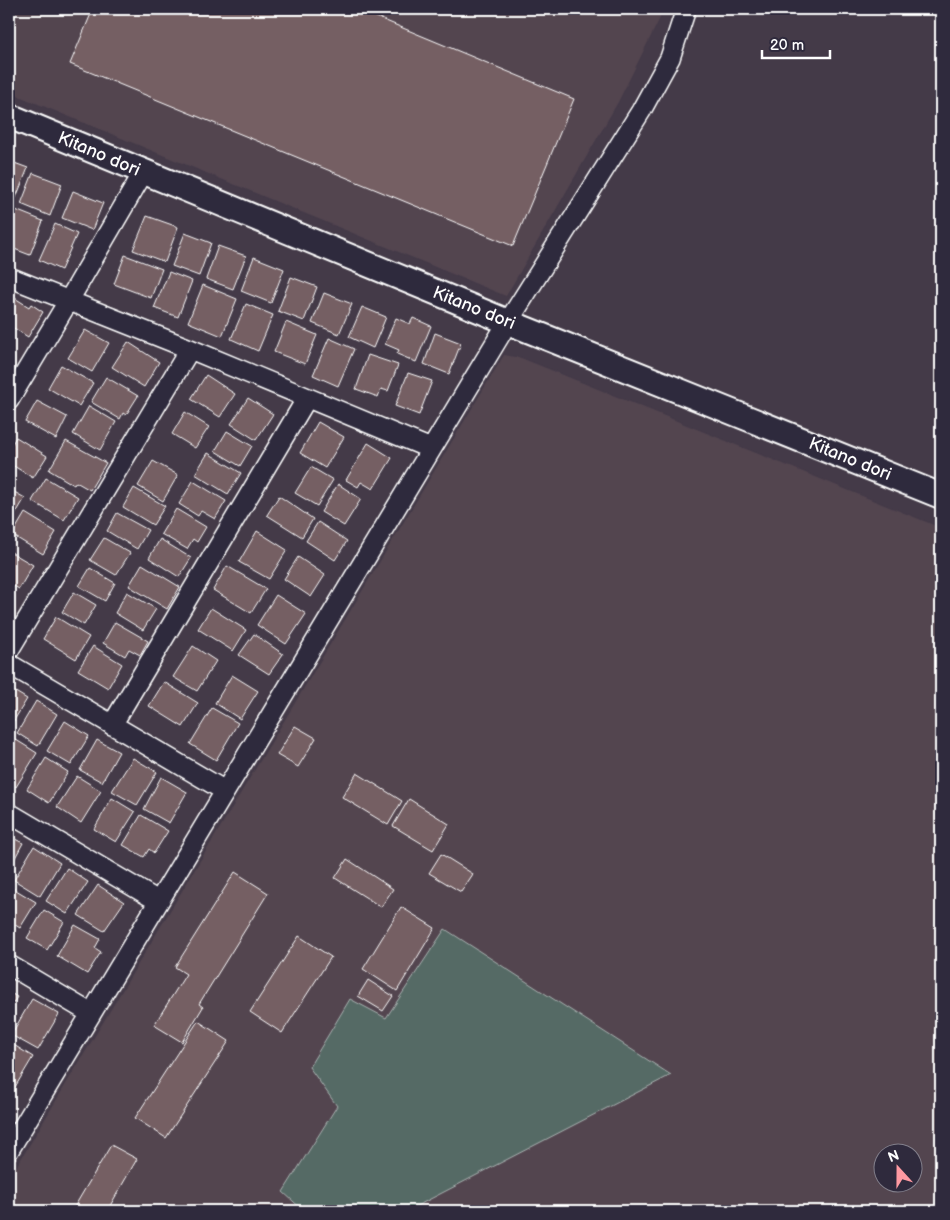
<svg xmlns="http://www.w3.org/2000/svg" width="950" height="1220" viewBox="0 0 950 1220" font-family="'Balsamiq Sans',sans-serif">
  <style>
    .built { fill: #534550; fill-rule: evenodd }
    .green { fill: #556a65; stroke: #aab4b2 }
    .building { fill: #755e63; stroke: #fff }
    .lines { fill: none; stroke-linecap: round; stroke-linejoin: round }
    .minor-casing { stroke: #fff; stroke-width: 22 }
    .tertiary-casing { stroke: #fff; stroke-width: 28 }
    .minor { stroke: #2f2a3d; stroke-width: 19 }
    .tertiary { stroke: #2f2a3d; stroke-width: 24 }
    .labels { text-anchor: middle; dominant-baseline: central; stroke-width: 5; stroke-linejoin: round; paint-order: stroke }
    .street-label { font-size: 18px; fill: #fff; stroke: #2f2a3d }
  </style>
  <rect width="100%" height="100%" fill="#443a48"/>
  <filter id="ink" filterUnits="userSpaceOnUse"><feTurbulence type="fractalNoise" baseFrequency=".02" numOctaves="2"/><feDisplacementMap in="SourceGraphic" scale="10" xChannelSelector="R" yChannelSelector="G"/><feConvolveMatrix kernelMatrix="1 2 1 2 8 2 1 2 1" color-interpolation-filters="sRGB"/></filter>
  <g filter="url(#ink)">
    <path class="built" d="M 9,9 L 662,9 L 660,18 L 618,102 L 506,296 L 9,92 Z
      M 504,355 L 521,358 L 941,528 L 941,1211 L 9,1211 L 9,1179 ZM 882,1152 L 912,1152 L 912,1182 L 882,1182 Z"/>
    <path class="green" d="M 445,929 L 671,1075 L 407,1211 L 304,1211 L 283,1192 L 337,1106 L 309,1067 L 350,999 L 386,1018 Z"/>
    <path class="building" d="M 93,9 L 357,9 L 574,99 L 513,246 L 70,64 Z
      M 9,161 L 28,168 L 15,200 L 9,198 Z
      M 33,173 L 62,184 L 50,216 L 21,204 Z
      M 73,191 L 103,203 L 92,230 L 62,218 Z
      M 13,209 L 43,221 L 30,255 L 9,247 L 9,220 Z
      M 147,216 L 178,227 L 165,262 L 133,250 Z
      M 55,224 L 77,234 L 61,270 L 39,260 Z
      M 185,233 L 211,243 L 199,276 L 172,266 Z
      M 218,246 L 246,256 L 233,289 L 206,279 Z
      M 125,255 L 162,269 L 151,298 L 114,284 Z
      M 254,257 L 284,269 L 271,303 L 241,291 Z
      M 169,272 L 192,281 L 178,317 L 154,308 Z
      M 291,277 L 317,287 L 304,321 L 278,311 Z
      M 203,285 L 237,299 L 222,336 L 188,322 Z
      M 324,293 L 352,304 L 339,334 L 312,323 Z
      M 10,295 L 29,307 L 31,304 L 43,312 L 28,337 L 9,325 Z
      M 246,304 L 273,315 L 258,351 L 231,339 Z
      M 362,307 L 386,317 L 373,348 L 349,337 Z
      M 396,318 L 410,324 L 413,318 L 431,326 L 416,362 L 397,354 L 399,350 L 385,344 Z
      M 286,322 L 317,335 L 305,364 L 274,352 Z
      M 85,330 L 109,343 L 92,372 L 68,358 Z
      M 435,333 L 461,343 L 449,374 L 424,364 Z
      M 329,338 L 354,349 L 338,386 L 313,375 Z
      M 128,342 L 159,362 L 144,387 L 112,367 Z
      M 368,355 L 398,365 L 388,391 L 381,389 L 378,397 L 356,389 Z
      M 61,365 L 93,383 L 79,406 L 48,388 Z
      M 408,373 L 432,381 L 419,415 L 395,406 Z
      M 206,375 L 235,394 L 220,417 L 191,399 Z
      M 106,377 L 138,396 L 126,415 L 123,413 L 120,419 L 91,402 Z
      M 248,398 L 273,414 L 256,440 L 231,424 Z
      M 37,401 L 67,417 L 56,439 L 25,422 Z
      M 89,406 L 116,422 L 100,450 L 73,434 Z
      M 185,412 L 209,427 L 195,448 L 172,434 Z
      M 318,422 L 344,437 L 325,468 L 300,453 Z
      M 227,431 L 252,446 L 240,466 L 215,451 Z
      M 16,437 L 47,456 L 33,478 L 9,463 L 9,449 Z
      M 66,441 L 106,463 L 90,490 L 76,482 L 74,485 L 49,470 Z
      M 368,443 L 392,458 L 373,489 L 361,482 L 358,487 L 346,480 Z
      M 208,453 L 241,473 L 228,494 L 195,474 Z
      M 153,461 L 178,475 L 163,501 L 138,486 Z
      M 311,467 L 333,480 L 317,506 L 295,493 Z
      M 46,478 L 78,497 L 64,520 L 32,501 Z
      M 193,481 L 226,501 L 215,519 L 201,511 L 198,516 L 179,504 Z
      M 338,484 L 361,499 L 344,526 L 321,512 Z
      M 134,488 L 165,506 L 153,525 L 123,507 Z
      M 9,489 L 25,498 L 12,520 L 9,519 Z
      M 279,496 L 313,519 L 302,537 L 267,515 Z
      M 176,509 L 206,527 L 197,542 L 193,539 L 187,549 L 161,534 Z
      M 25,513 L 56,532 L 43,554 L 12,535 Z
      M 117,513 L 148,530 L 137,549 L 107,531 Z
      M 318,522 L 347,541 L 335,560 L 306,541 Z
      M 257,531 L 287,550 L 269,579 L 239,562 Z
      M 104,538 L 130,553 L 116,575 L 90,560 Z
      M 160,539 L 191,558 L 179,577 L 149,558 Z
      M 9,551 L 33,565 L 19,589 L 9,583 Z
      M 298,557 L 325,575 L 311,597 L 284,579 Z
      M 142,564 L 180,587 L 167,609 L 129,586 Z
      M 227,566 L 266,589 L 251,613 L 213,590 Z
      M 90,568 L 115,583 L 105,601 L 79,586 Z
      M 74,592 L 96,605 L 84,625 L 62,612 Z
      M 127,592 L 156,609 L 143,630 L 115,613 Z
      M 276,595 L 306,614 L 286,644 L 257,625 Z
      M 211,608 L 246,630 L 233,651 L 198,629 Z
      M 56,617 L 89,637 L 76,659 L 43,639 Z
      M 115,622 L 148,641 L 140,655 L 129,649 L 125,656 L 103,643 Z
      M 254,634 L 283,654 L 269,674 L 239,655 Z
      M 93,646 L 122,664 L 108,688 L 78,670 Z
      M 193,646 L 216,661 L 197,691 L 173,677 Z
      M 232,675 L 258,691 L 240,719 L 215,703 Z
      M 164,682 L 198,703 L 183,727 L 149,706 Z
      M 9,688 L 27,699 L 10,727 L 9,727 Z
      M 36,701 L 57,714 L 38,746 L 17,733 Z
      M 212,708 L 238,723 L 216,760 L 190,744 Z
      M 65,721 L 89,736 L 71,765 L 47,751 Z
      M 295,726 L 316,738 L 298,767 L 277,755 Z
      M 13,738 L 37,753 L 16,787 L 9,782 L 9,745 Z
      M 97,740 L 119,752 L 102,782 L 80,770 Z
      M 46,758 L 68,772 L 49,803 L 27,789 Z
      M 133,758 L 157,772 L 137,805 L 112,791 Z
      M 357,773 L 402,801 L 388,825 L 342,797 Z
      M 77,776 L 101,791 L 81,823 L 57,807 Z
      M 161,777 L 187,792 L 169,823 L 144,809 Z
      M 112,798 L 135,812 L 116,842 L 94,829 Z
      M 409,799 L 449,824 L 433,850 L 393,826 Z
      M 141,815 L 168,831 L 154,853 L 149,849 L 144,857 L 123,845 Z
      M 9,836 L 23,843 L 9,869 Z
      M 34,846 L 60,863 L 40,896 L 14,880 Z
      M 441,854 L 473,874 L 461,892 L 429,873 Z
      M 347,859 L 393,889 L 381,907 L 335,878 Z
      M 67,868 L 88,882 L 67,914 L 46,901 Z
      M 235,872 L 268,893 L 199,1004 L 203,1007 L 182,1042 L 154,1025 L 186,974 L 175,967 Z
      M 98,885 L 124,902 L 104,931 L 78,915 Z
      M 11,887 L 36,902 L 20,928 L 9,921 L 9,891 Z
      M 401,907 L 435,928 L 397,991 L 363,969 Z
      M 44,910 L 64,922 L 47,950 L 27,938 Z
      M 75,925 L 100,939 L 95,948 L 101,952 L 87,974 L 57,956 Z
      M 299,936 L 331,957 L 282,1033 L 250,1012 Z
      M 368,980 L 393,996 L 383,1011 L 358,996 Z
      M 9,992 L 17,997 L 9,1010 Z
      M 32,999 L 59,1014 L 38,1050 L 11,1035 Z
      M 198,1021 L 229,1041 L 166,1138 L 135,1118 Z
      M 9,1042 L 33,1057 L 15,1087 L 9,1084 Z
      M 111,1145 L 137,1159 L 107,1211 L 72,1211 Z"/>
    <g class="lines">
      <g class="minor-casing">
        <path id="minor" d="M 9,277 L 190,349 L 431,449
          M 9,400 L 69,300 L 143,173
          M 9,650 L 190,349
          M 9,664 L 225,791
          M 112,725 L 307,398
          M 9,813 L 158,901
          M 9,965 L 90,1013
          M 9,1150 L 508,322 L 641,111 L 670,58 L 686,9"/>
      </g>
      <g class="tertiary-casing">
        <path id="tertiary" d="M 9,116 L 508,322 L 941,496"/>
      </g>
      <use href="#minor" class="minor"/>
      <use href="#tertiary" class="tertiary"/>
    </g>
  </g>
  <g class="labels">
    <g class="street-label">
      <text transform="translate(99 154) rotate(23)">Kitano dori</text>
      <text transform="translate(474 308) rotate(22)">Kitano dori</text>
      <text transform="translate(850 459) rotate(22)">Kitano dori</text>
    </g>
  </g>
  <rect width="950" height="1220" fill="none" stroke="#2f2a3d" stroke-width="30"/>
  <rect x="15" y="15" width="920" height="1190" fill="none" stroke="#fff" stroke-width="2" filter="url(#ink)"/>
  <g transform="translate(898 1168) rotate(339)"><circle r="24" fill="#2f2a3d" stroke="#827f8b"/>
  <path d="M0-4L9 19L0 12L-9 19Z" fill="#ff9aa2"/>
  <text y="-8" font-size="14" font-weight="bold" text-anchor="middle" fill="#ffffff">N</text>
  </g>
  <path d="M762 50v8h68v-8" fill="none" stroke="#ffffff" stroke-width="2.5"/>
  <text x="770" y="50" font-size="15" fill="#ffffff" stroke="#2f2a3d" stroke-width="4" paint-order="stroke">20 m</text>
</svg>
